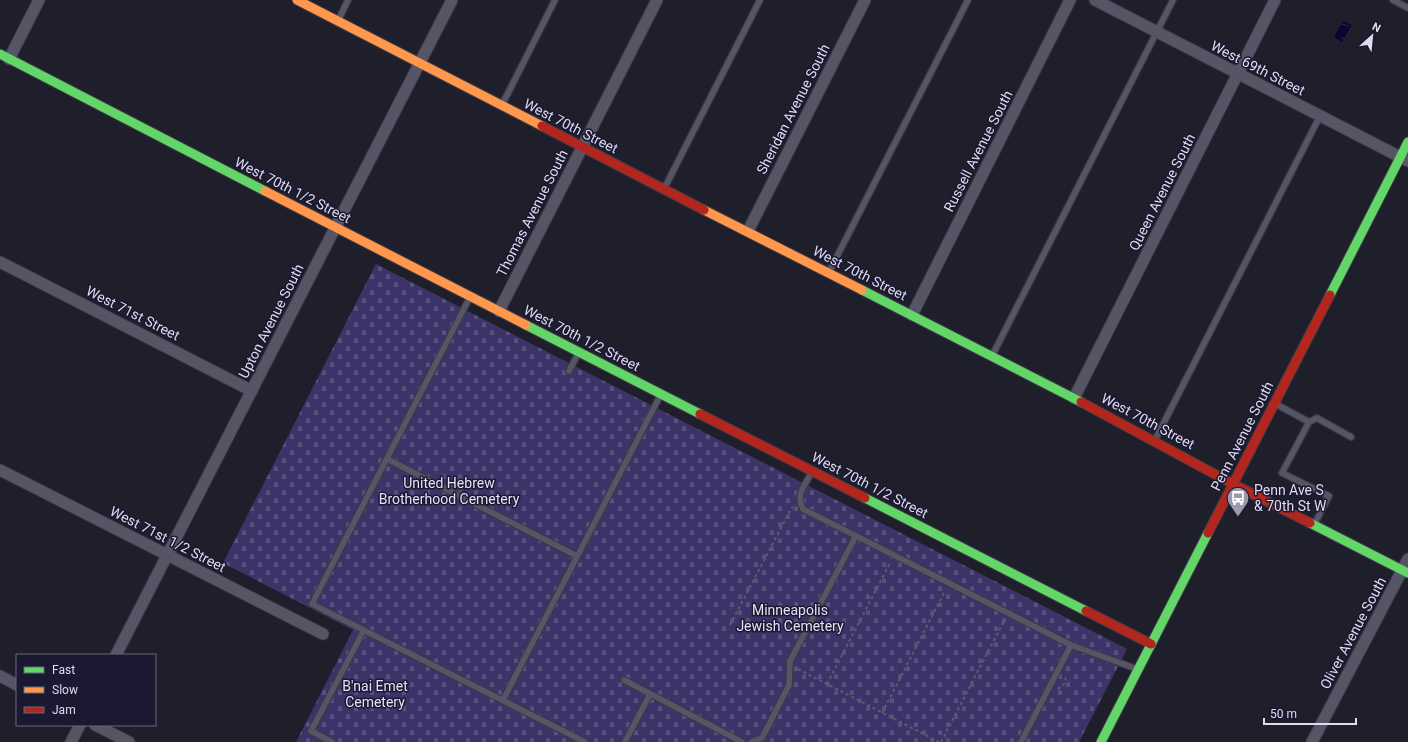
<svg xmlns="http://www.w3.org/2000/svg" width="1408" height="742" viewBox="0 0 1408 742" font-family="Roboto,sans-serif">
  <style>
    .cemetery { fill: url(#cemetery-stones) }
    .water { fill: url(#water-ripples) }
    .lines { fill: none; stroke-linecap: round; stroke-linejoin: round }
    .lane-casing { stroke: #3b3a46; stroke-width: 8 }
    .street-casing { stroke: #3b3a46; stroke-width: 13 }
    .fast-casing { stroke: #3b3a46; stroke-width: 11 }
    .slow-casing { stroke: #3b3a46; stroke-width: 11 }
    .jam-casing { stroke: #3b3a46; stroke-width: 11 }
    .path { stroke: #5e5d6a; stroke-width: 2; stroke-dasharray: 3 3; stroke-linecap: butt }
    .lane { stroke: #565565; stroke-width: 5.5 }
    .street { stroke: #565565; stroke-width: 11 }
    .fast { stroke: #63d668; stroke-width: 9 }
    .slow { stroke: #ff974d; stroke-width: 9 }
    .jam { stroke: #b3261e; stroke-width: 9 }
    .labels { text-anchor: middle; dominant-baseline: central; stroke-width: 3; stroke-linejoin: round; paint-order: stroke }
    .street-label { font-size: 14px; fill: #deddef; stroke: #1b1831 }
    .park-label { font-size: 14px; fill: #e3e2f8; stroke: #1b1831 }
    .poi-label { font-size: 14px; fill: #deddef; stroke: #1b1831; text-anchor: start }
  </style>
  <defs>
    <pattern id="cemetery-stones" width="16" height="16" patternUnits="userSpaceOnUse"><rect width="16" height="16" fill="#3c3469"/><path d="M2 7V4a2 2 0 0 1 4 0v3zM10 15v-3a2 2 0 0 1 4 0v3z" fill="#58517f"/></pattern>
    <pattern id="water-ripples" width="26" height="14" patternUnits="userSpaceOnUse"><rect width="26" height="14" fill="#100331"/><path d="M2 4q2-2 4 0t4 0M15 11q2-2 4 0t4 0" fill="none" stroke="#32274f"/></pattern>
  </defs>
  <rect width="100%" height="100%" fill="#1f1e2b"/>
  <path class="cemetery" d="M 376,264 L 1127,649 L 1079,742 L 296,742 L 353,630 L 223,563 Z"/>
  <path class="water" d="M 1343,21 L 1352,25 L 1342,42 L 1334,37 Z"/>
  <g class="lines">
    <g class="lane-casing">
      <path id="lane" d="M 1393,0 L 1408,8
        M 338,21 L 348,0
        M 502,105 L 555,0
        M 664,189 L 760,0
        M 829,272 L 968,0
        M 470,297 L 312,604 L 585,742
        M 992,356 L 1173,0
        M 569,371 L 579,352
        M 1274,403 L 1309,422 L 1282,473 L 1329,496 L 1314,525
        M 1309,422 L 1317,418 L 1351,437
        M 1155,440 L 1320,116
        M 387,459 L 577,556
        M 812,472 C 805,485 795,495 803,509 L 1071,645 L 1137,669
        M 624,680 L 742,742
        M 503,700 L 661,394
        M 332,742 L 311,731 L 364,630
        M 625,742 L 650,694
        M 751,742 L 762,738 L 789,685 L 790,661 L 856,536
        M 1021,742 L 1071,645"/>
    </g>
    <g class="street-casing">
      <path id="street" d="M 1095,0 L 1408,161
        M 9,59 L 39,0
        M 748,231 L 865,0
        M 0,262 L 252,391
        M 499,311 L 657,0
        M 912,315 L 1070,0
        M 1074,398 L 1275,0
        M 0,470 L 323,634
        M 116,655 L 452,0
        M 0,676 L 17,685
        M 95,725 L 129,742
        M 71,742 L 80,725
        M 1312,742 L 1408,559"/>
    </g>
    <g class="fast-casing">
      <path id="fast" d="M 0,54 L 265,191
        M 862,290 L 1081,402
        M 1330,295 L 1408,142
        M 526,325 L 700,414
        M 865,498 L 1086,611
        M 1310,523 L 1408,573
        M 1101,742 L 1208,533"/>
    </g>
    <g class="slow-casing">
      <path id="slow" d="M 297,0 L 542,126
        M 265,191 L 526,325
        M 704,210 L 862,290"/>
    </g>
    <g class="jam-casing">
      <path id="jam" d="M 542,126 L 704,210
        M 1081,402 L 1233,484 L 1310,523
        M 700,414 L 865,498
        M 1208,533 L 1330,295
        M 1086,611 L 1151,644"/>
    </g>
    <path class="path" d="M 730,625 L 791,509 L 793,507
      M 798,669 L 939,742
      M 827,684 L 890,563
      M 1058,689 L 1065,683 L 1066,676
      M 882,713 L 945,591
      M 941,742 L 1004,621"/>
    <use href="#lane" class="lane"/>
    <use href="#street" class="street"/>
    <use href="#fast" class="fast"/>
    <use href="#slow" class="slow"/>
    <use href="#jam" class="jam"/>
  </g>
  <defs>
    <g id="bus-pin" transform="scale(1.15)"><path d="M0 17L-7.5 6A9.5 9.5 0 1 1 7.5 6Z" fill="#9b9aaa" stroke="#1b1831"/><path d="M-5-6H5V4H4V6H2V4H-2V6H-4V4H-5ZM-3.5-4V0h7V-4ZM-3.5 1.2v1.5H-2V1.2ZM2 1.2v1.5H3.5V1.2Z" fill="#fff"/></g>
  </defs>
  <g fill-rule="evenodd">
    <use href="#bus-pin" x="1238" y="498"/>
  </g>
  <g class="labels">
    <g class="street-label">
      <text transform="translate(1258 68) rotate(27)">West 69th Street</text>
      <text transform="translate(793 109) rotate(-63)">Sheridan Avenue South</text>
      <text transform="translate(571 126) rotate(27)">West 70th Street</text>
      <text transform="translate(978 151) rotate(-63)">Russell Avenue South</text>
      <text transform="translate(293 190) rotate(27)">West 70th 1/2 Street</text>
      <text transform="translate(1162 192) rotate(-63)">Queen Avenue South</text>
      <text transform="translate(532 213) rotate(-63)">Thomas Avenue South</text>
      <text transform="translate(860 273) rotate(27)">West 70th Street</text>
      <text transform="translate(133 313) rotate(27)">West 71st Street</text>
      <text transform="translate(271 321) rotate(-63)">Upton Avenue South</text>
      <text transform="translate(582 338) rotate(27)">West 70th 1/2 Street</text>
      <text transform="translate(1148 421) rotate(28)">West 70th Street</text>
      <text transform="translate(1242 436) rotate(-63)">Penn Avenue South</text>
      <text transform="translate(870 485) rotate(27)">West 70th 1/2 Street</text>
      <text transform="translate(168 539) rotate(27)">West 71st 1/2 Street</text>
      <text transform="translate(1353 633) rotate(-62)">Oliver Avenue South</text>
    </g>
    <g class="park-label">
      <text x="449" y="483">United Hebrew<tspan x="449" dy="16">Brotherhood Cemetery</tspan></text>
      <text x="790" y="610">Minneapolis<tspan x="790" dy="16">Jewish Cemetery</tspan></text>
      <text x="375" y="686">B'nai Emet<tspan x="375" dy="16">Cemetery</tspan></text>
    </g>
    <g class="poi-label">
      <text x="1254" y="490">Penn Ave S<tspan x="1254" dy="16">&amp; 70th St W</tspan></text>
    </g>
  </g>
  <rect x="16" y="654" width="140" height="72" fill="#1b1831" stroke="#69677d"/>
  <rect x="24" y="667" width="20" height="6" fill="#63d668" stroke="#69677d"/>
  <text x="52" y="674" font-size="12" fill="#deddef">Fast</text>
  <rect x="24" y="687" width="20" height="6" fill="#ff974d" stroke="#69677d"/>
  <text x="52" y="694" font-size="12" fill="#deddef">Slow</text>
  <rect x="24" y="707" width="20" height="6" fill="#b3261e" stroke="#69677d"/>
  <text x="52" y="714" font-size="12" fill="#deddef">Jam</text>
  <g transform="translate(1372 36) rotate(27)" stroke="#1b1831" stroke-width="3" paint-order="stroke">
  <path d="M0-3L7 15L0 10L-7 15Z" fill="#deddef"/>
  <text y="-6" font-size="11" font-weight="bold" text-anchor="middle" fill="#deddef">N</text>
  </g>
  <path d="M1264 718v6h92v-6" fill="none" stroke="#deddef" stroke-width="2"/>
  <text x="1270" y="718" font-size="12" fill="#deddef" stroke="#1b1831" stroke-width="3" paint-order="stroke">50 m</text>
</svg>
